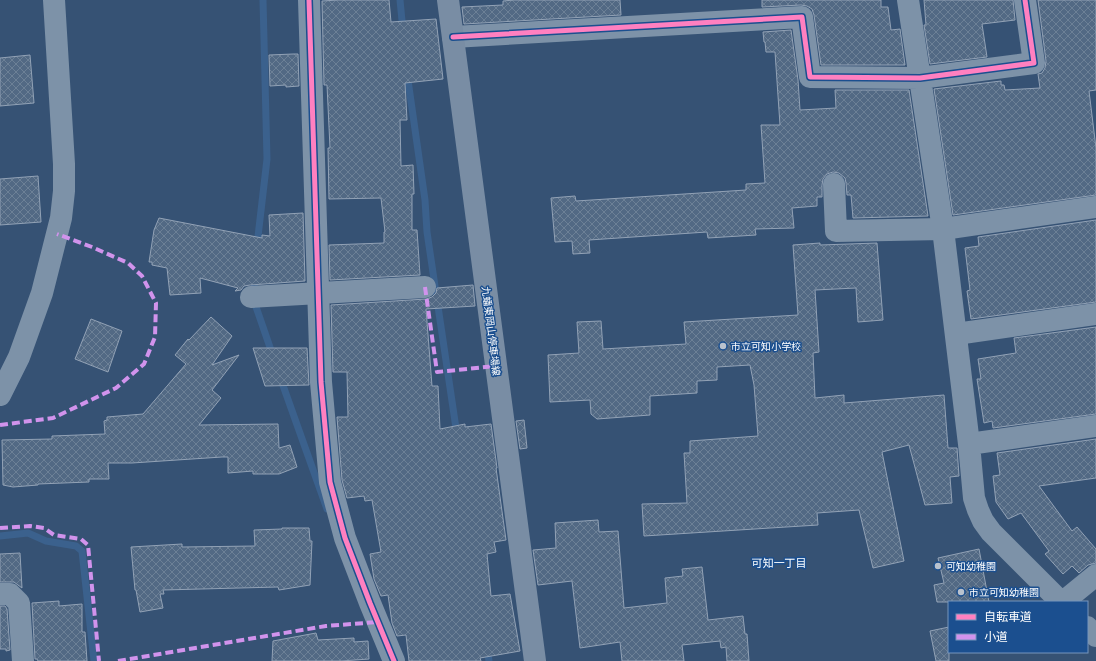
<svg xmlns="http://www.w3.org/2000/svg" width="1096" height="661" viewBox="0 0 1096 661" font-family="'Work Sans','Noto Sans JP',sans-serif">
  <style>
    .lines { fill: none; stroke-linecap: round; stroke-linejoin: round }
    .stream { stroke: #3b618d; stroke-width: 7 }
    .building { fill: url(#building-cross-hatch); stroke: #92a2b6 }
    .street { stroke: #7d92a8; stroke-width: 22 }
    .secondary { stroke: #798da4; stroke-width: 22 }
    .quiet { stroke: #d193ec; stroke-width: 4; stroke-dasharray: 8 4; stroke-linecap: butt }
    .cycleway-casing { stroke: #1b4f8f; stroke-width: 8 }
    .cycleway { stroke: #ff80c0; stroke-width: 5 }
    .poi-dot { fill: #b9c2ce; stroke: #1b4f8f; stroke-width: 1.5 }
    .labels { text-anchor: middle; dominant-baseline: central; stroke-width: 3; stroke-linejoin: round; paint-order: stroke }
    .street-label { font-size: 10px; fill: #fff; stroke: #1b4f8f }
    .poi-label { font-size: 10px; fill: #fff; stroke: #1b4f8f; text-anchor: start }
    .neighbourhood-label { font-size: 11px; fill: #fff; stroke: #1b4f8f }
  </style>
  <defs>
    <pattern id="building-cross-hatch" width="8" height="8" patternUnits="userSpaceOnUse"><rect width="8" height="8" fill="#526984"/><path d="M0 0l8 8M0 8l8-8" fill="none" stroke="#6c8096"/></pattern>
  </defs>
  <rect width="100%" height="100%" fill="#365274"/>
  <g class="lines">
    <path class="stream" d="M 400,0 L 403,31
      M 407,73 L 425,200 L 427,232 L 457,435
      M 257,245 L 267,159 L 263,0
      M 254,276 L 255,304 L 273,356
      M 280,377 L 327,509
      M 0,536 L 28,533 L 46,541 L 76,546 L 82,551 L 94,661
      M 487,647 L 489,661"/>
  </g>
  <path class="building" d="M 338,0 L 389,0 L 391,22 L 436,19 L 443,79 L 405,83 L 407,120 L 400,120 L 401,166 L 413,165 L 414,194 L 412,194 L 412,230 L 417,230 L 420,275 L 330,280 L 329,245 L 384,243 L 384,232 L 385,232 L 381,198 L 329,199 L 328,148 L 330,148 L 327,85 L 324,85 L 322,1 Z
    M 514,0 L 620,0 L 621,15 L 464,24 L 462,7 L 503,5 L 503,1 Z
    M 762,0 L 881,0 L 881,7 L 888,7 L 891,30 L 900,29 L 905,65 L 821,65 L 814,15 L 812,9 L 807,6 L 801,5 L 762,7 Z
    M 924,0 L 1013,0 L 1015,20 L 982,24 L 987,57 L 930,64 L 924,25 L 926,25 Z
    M 1038,0 L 1096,0 L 1096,90 L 1089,91 L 1096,148 L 1096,195 L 953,215 L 934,89 L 1001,81 L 1001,85 L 1004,85 L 1005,90 L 1040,88 L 1038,74 L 1042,73 L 1045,68 L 1046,61 Z
    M 791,30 L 798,80 L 800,110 L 836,108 L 835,90 L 909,90 L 928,216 L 853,218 L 851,195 L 847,195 L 846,183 L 845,178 L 839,173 L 833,172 L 827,174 L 823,179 L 822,185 L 822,197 L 817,197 L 817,206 L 792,208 L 794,228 L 755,229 L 756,235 L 708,238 L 707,232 L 589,240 L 590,253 L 573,254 L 572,241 L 555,242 L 551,198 L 575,196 L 576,201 L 746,190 L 746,184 L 765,183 L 761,125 L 780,125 L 775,52 L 766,52 L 765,42 L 764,42 L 763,32 Z
    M 293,54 L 298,54 L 299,86 L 286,87 L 286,85 L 270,86 L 269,55 Z
    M 30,55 L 34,103 L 0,106 L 0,58 Z
    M 38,176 L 41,222 L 0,225 L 0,179 Z
    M 303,213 L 305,281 L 250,285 L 244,286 L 241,290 L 235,291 L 238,288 L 200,278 L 201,293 L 170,295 L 167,268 L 152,265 L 152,262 L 149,262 L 154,230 L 159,218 L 262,238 L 262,235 L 270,236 L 269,215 Z
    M 1096,220 L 1096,302 L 971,319 L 967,291 L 970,290 L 965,248 L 979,246 L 978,237 Z
    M 820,243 L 820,245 L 877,243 L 883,320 L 858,322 L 856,288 L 815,290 L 819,352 L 813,353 L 815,398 L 844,395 L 844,403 L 944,395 L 948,448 L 957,448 L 959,476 L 950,477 L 952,503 L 925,505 L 909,445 L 882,452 L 904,561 L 873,568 L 859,510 L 817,513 L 818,525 L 644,536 L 642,504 L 687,503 L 684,453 L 690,453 L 690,441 L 758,436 L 754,385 L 750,365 L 717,367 L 717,380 L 697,381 L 697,393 L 650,396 L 650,415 L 597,419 L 591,414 L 590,400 L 550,402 L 548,355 L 579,353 L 577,322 L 601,321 L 603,349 L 686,344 L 684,322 L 798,315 L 793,245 Z
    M 473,285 L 475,306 L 426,309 L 432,386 L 438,386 L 440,429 L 465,424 L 465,427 L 491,424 L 497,468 L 496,468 L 506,540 L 494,542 L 496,552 L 487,554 L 491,596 L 510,594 L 520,651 L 480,658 L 481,661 L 409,661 L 406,635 L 397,636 L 392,623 L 388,595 L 381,596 L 374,579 L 370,554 L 381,552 L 372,500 L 365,501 L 364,496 L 347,498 L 342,480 L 337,417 L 348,417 L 347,372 L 333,372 L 331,305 L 426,299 L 432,297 L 436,293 L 437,288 Z
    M 211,317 L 232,336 L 212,365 L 239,355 L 212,390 L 221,398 L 199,425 L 278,424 L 279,448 L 290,445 L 297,467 L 279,474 L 253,474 L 253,471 L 228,473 L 228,457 L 222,457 L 132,463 L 108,463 L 109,479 L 89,479 L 89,482 L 38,484 L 38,485 L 13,487 L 3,485 L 2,440 L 52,439 L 52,436 L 105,434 L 104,421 L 107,420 L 107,417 L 143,414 L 186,364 L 175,355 L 188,339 L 189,340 Z
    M 91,319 L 122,331 L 108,372 L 75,359 Z
    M 1096,327 L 1096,414 L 993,428 L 992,421 L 984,423 L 977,379 L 981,379 L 978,359 L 1016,353 L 1014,338 Z
    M 253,348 L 307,348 L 309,385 L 265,386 Z
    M 524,420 L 527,448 L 520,449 L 516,421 Z
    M 1096,439 L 1096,478 L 1039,486 L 1072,531 L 1077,527 L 1096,549 L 1096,563 L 1088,565 L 1079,573 L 1072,566 L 1063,574 L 1045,554 L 1049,551 L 1021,513 L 1008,519 L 996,502 L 993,476 L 1000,475 L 997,453 Z
    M 598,520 L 599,532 L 618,531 L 624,608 L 667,603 L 665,578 L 683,576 L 682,569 L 702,567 L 708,620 L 743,616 L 745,634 L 747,634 L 749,661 L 727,661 L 726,647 L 721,648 L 720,641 L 682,645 L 684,661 L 622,661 L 620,642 L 580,648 L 572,581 L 538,585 L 533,550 L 556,548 L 555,523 Z
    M 282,528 L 309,528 L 310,541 L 312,541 L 310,585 L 279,590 L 278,587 L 163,590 L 164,594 L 160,594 L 163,608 L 140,612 L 136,590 L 135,590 L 131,547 L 182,544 L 182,547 L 255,546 L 254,530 L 282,529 Z
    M 979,549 L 989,602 L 937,602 L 934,585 L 944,583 L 938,558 Z
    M 20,553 L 22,588 L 14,582 L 0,582 L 0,554 Z
    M 59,601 L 59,606 L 82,604 L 82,632 L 85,632 L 87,661 L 38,661 L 37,659 L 35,659 L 32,603 Z
    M 0,606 L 5,606 L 7,609 L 10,650 L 6,651 L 6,649 L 0,649 Z
    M 949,627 L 949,661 L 936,661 L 930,631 Z
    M 316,633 L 318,640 L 354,638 L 354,642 L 368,641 L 369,659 L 341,661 L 272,661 L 273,641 Z"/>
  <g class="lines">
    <path class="street" d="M 309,0 L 321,382 L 330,482 L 345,538 L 370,603 L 394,661
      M 908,0 L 943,229 L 969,444 L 974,498 L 978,510 L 983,521 L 991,532 L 1061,602
      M 453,37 L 802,17 L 810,77 L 920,78 L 1034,63 L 1025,0
      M 834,184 L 836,231 L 943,229 L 1096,207
      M 251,297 L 425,287
      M 956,334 L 1096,314
      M 0,395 L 19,357 L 42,293 L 61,218 L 64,191 L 64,164 L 54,0
      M 969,444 L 1096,426
      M 0,594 L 10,594 L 19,603 L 23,661
      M 1063,602 L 1096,575
      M 1087,627 L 1096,636"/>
    <path class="secondary" d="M 448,0 L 535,661"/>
    <path class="quiet" d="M 425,287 L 437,372 L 496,366
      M 0,425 L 53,418 L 116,388 L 144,364 L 155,337 L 156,303 L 142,276 L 128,263 L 92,247 L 57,234
      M 0,528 L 30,526 L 44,528 L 54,535 L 81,539 L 88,545 L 99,661
      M 118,661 L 326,626 L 378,622"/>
    <g class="cycleway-casing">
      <path id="cycleway" d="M 309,0 L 321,382 L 330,482 L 345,538 L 370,603 L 394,661
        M 453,37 L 802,17 L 810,77 L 920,78 L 1034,63 L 1025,0"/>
    </g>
    <use href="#cycleway" class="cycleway"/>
  </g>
  <g class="poi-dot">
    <circle cx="723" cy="346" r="4"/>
    <circle cx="938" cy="566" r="4"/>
    <circle cx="961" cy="592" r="4"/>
  </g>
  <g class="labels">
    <g class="street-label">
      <text transform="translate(491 331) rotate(83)">九蟠東岡山停車場線</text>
    </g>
    <g class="poi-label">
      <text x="731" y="346">市立可知小学校</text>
      <text x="946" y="566">可知幼稚園</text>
      <text x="969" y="592">市立可知幼稚園</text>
    </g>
    <g class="neighbourhood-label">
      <text x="779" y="563">可知一丁目</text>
    </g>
  </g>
  <rect x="948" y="601" width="140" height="52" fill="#1b4f8f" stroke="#7695bc"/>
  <rect x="956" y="614" width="20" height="6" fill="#ff80c0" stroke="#7695bc"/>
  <text x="984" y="621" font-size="12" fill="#ffffff">自転車道</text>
  <rect x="956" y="634" width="20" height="6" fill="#d193ec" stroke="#7695bc"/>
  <text x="984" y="641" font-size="12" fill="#ffffff">小道</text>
</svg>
